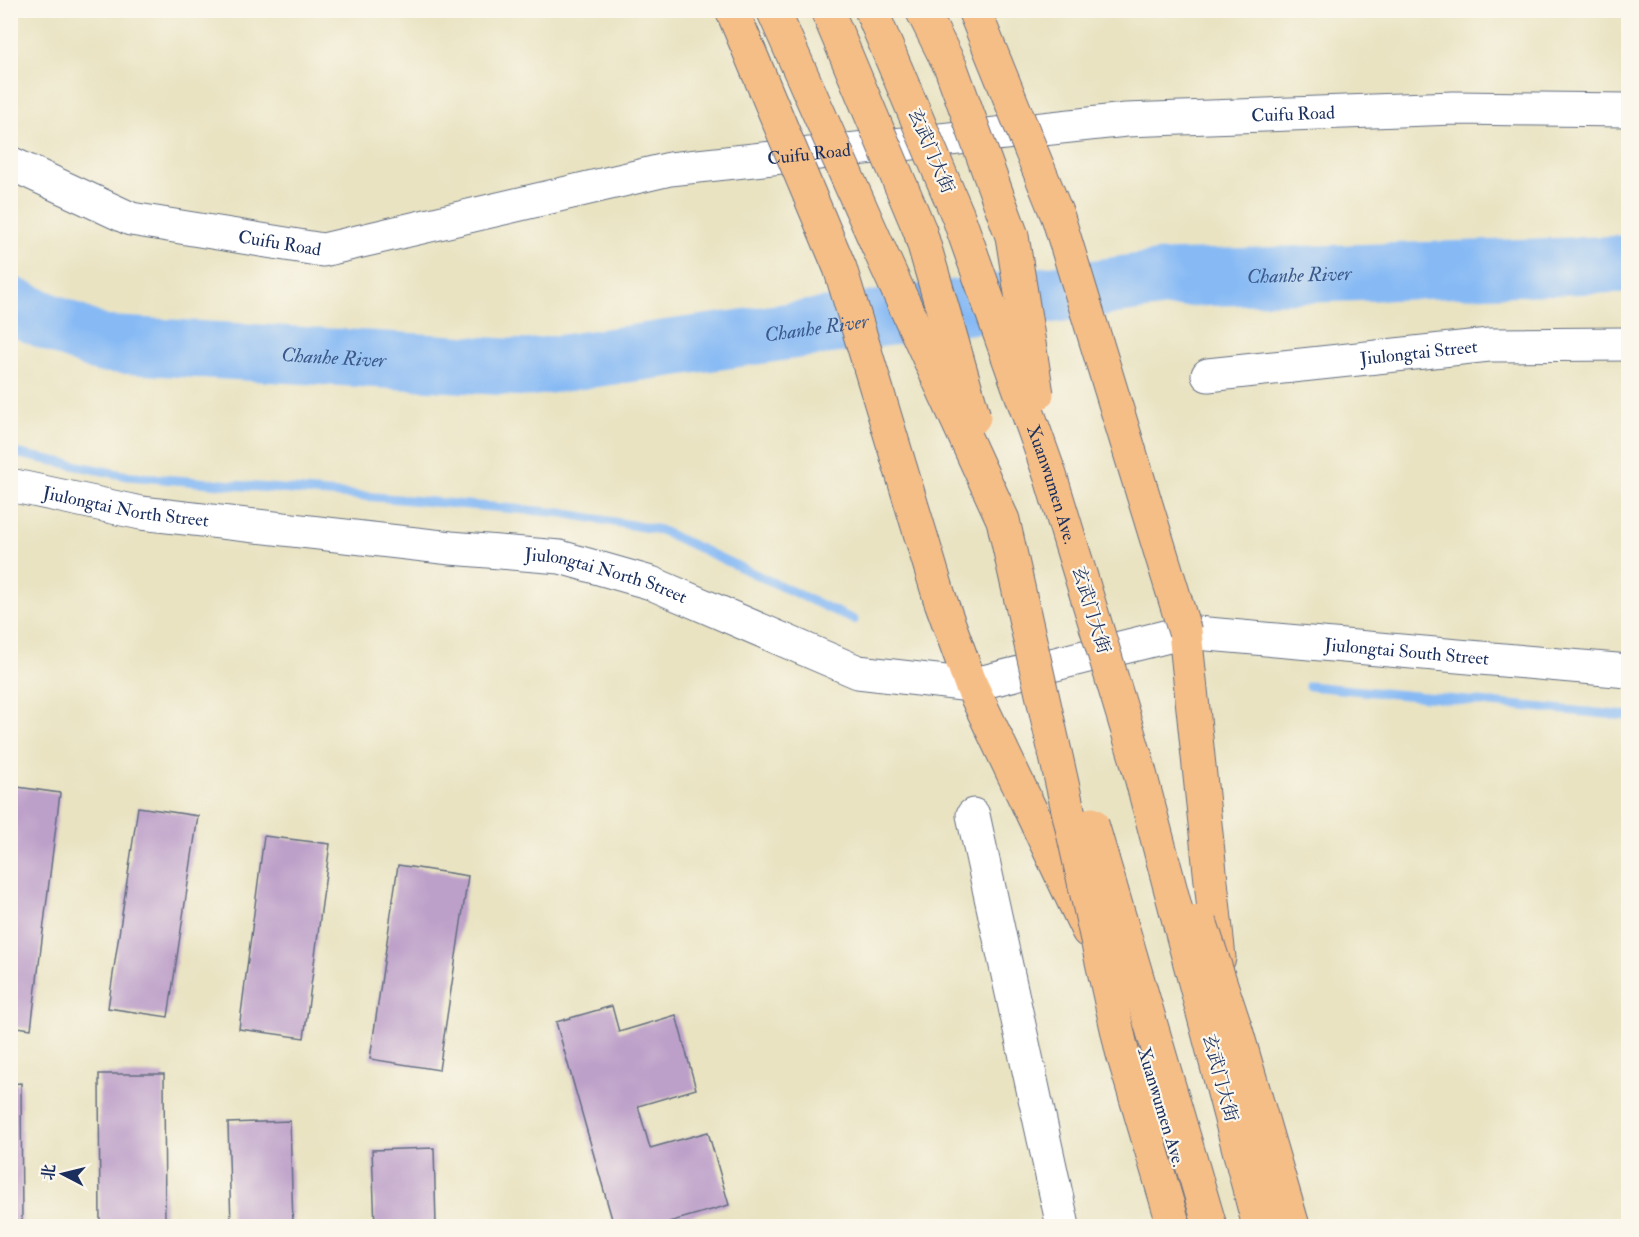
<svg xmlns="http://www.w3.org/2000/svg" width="1639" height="1237" viewBox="0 0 1639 1237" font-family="'IM FELL Double Pica','Noto Serif SC',serif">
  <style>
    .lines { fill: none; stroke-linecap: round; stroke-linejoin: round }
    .stream { stroke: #87baf4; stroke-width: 9 }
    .river { stroke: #87baf4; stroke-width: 57 }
    .building { fill: #bda0c9 }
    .minor-casing { stroke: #636e81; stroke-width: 35 }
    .major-casing { stroke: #636e81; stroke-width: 35 }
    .minor { stroke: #fff; stroke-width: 33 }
    .major { stroke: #f6be87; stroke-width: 33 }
    .major-bridge-casing { stroke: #636e81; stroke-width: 35; stroke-linecap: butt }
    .major-bridge { stroke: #f6be87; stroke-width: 33 }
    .labels { text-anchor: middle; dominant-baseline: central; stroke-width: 4.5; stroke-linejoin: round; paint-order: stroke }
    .street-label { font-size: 18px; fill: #1b2f5e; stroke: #fbf7ec }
    .water-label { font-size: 20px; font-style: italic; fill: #3b598b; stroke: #fbf7ec }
  </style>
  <rect width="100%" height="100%" fill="#fbf7ec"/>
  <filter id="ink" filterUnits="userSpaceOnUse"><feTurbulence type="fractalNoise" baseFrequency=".0167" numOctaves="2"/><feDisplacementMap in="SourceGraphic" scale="12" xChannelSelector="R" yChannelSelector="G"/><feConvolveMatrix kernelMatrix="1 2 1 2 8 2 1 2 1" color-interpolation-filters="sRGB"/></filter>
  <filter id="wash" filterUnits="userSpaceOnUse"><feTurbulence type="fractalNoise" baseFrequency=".008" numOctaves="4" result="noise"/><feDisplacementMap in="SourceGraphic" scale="24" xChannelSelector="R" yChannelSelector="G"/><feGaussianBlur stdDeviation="1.35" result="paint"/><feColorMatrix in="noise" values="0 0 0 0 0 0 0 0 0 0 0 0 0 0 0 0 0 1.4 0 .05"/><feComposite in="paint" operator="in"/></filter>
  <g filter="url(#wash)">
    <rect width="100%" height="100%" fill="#e9e3c2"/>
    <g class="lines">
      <path class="stream" d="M 10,452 L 128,476 L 562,513 L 660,530 L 854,620
        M 1309,686 L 1628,716"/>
      <path class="river" id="s1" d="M 10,305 L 101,344 L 528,368 L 1162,279 L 1628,264"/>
    </g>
    <g id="blocks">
      <path class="building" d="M 10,786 L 60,793 L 31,1029 L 10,1026 Z
        M 138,807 L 198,816 L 168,1017 L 108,1008 Z
        M 264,836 L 330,844 L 304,1038 L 239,1029 Z
        M 398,865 L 468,876 L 439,1070 L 370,1059 Z
        M 612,1006 L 619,1032 L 676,1015 L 696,1089 L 638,1106 L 650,1148 L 708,1132 L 729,1205 L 669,1222 L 670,1226 L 614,1226 L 556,1022 Z
        M 99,1074 L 164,1074 L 165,1226 L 100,1226 Z
        M 21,1083 L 22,1226 L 10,1226 L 10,1084 Z
        M 290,1121 L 293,1226 L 231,1226 L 228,1123 Z
        M 434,1148 L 436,1226 L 375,1226 L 372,1150 Z"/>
    </g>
  </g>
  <g filter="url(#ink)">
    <use href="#blocks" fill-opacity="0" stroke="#636e81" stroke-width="1.5"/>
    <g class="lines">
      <g class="minor-casing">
        <g id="minor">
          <path id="s2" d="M 10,163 L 131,219 L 323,250 L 670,169 L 1126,120 L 1454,108 L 1628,110"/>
          <path id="s3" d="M 1208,375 L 1489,345 L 1628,344"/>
          <path id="s4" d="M 10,485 L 141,513 L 451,548 L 560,557 L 651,583 L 858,672 L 971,685 L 1185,632 L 1628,671"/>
          <path d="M 973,815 L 1063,1226"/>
        </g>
      </g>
      <g class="major-casing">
        <path id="major" d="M 940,599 L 971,685 L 1088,931
          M 1185,632 L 1219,958"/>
      </g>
      <use href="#minor" class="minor"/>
      <use href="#major" class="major"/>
      <g class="major-bridge-casing">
        <g id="major-bridge">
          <path d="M 732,10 L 840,268 L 940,599"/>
          <path d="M 773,10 L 884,260 L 1003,520 L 1122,1051 L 1174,1226"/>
          <path d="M 827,10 L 920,231 L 974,417"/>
          <path id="s5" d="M 871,10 L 958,216 L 1050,475 L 1136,758 L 1259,1226"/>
          <path d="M 922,10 L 951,68 L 1012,236 L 1037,394"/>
          <path d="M 974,10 L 1058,217 L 1185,632"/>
          <path d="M 1092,824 L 1210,1226"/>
          <path d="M 1200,921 L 1236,1030 L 1293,1226"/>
        </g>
      </g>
      <use href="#major-bridge" class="major-bridge"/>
    </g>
  </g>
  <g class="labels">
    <g class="street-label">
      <text stroke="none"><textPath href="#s2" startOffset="1310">Cuifu Road</textPath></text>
      <text transform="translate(931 151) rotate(67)">玄武门大街</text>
      <text stroke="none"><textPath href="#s2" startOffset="824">Cuifu Road</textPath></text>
      <text stroke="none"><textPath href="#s2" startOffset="284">Cuifu Road</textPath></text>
      <text stroke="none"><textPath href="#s3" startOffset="212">Jiulongtai Street</textPath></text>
      <text stroke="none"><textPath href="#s5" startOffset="508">Xuanwumen Ave.</textPath></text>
      <text stroke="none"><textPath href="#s4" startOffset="118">Jiulongtai North Street</textPath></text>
      <text stroke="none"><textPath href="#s4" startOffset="604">Jiulongtai North Street</textPath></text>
      <text transform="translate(1091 610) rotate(73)">玄武门大街</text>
      <text stroke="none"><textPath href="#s4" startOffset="1432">Jiulongtai South Street</textPath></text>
      <text transform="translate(1220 1078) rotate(75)">玄武门大街</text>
      <text transform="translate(1161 1107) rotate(73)">Xuanwumen Ave.</text>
    </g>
    <g class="water-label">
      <text stroke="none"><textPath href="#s1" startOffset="1304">Chanhe River</textPath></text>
      <text stroke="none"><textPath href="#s1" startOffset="818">Chanhe River</textPath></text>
      <text stroke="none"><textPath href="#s1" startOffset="332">Chanhe River</textPath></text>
    </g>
  </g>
  <rect width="1639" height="1237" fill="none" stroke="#fbf7ec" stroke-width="36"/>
  <g transform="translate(63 1174) rotate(277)" stroke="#fbf7ec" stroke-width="4.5" paint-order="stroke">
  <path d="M0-4.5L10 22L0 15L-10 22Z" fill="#1b2f5e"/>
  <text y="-9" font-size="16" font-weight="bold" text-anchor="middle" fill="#1b2f5e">北</text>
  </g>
</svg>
